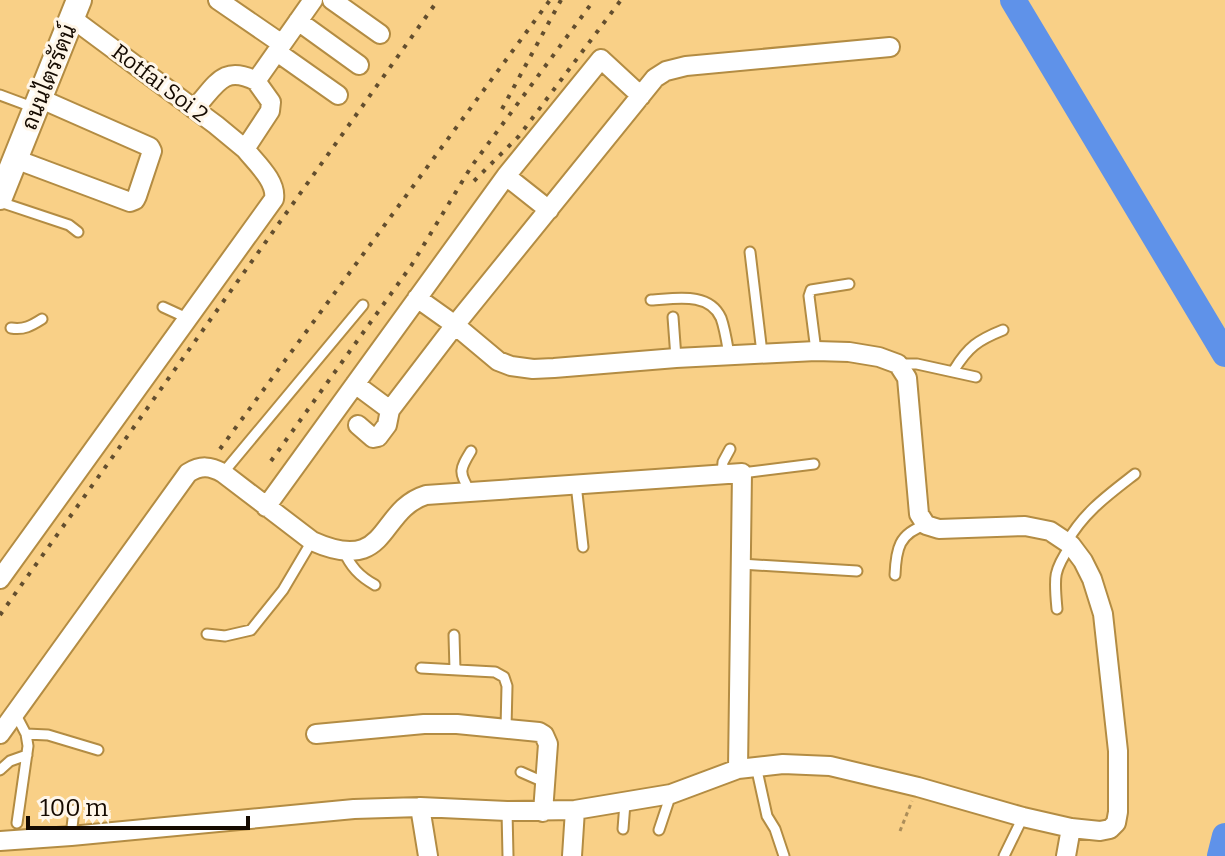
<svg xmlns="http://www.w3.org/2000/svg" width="1225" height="856" viewBox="0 0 1225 856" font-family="Bitter,Sarabun,serif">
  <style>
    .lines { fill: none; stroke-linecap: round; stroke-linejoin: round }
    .river { stroke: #5f92e9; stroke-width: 26 }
    .lane-casing { stroke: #b38c43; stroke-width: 13 }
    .street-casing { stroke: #b38c43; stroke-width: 22 }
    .secondary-casing { stroke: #b38c43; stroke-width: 28 }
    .path { stroke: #ab8d59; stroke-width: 3; stroke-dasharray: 4 4; stroke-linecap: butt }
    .lane { stroke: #fff; stroke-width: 9 }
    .street { stroke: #fff; stroke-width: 18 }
    .secondary { stroke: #fff; stroke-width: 24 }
    .rail { stroke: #634e2e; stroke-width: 4; stroke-dasharray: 4 8; stroke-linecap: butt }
    .labels { text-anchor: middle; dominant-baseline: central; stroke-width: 6; stroke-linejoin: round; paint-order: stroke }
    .street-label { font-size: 22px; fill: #150a00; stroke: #fff6e8 }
  </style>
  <rect width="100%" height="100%" fill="#f9d087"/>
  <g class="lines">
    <path class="river" d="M 1013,0 L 1225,354
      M 1220,856 L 1225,836"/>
    <g class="lane-casing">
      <path id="lane" d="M 0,95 L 35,108
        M 0,202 L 69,225 L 78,232
        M 750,252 L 762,353
        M 651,300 C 674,299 709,291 721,318 C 725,329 727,343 729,355
        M 163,307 L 187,318
        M 673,317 L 676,358
        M 11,328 C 24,330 31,326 42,319
        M 816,351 L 809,296 L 811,290 L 849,284
        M 898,364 L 917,364 L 976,377
        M 954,370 C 968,347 978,340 1003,330
        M 223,473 L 363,305
        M 742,473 L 814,464
        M 722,474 L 723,462 L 730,449
        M 576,484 L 583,547
        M 470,491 C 458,472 460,469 471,451
        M 1067,542 C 1084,512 1108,495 1135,474
        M 343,550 C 351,567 359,576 375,585
        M 741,564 L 857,571
        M 895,575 C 896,549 899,533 926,525
        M 1057,609 C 1054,577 1053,571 1071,545
        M 207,634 L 225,636 L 251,630 L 283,590 L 312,541
        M 454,635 L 455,670
        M 421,668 L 495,672 L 504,677 L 507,686 L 506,728
        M 15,713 L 26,734 L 28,746 L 17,823
        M 26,734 L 48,735 L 98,750
        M 756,766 L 767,816 L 775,829 L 784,856
        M 0,770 L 10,761 L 27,755
        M 521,772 L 546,783
        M 507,811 L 508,856
        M 623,829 L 625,803
        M 659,830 L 671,794
        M 71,836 L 74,810
        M 1004,856 L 1023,817"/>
    </g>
    <g class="street-casing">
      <path id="street" d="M 218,0 L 282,44
        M 332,0 L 380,34
        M 73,19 L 216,125 L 245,149
        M 298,21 L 359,65
        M 277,52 L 338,95
        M 194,109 C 216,86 222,64 256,81
        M 15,159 L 130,202 L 135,200 L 137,196 L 152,151 L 150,147 L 41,99
        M 506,176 L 549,210
        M 355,384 L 390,410 L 455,325 L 655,78 L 666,71 L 686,66 L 890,47
        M 358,425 L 373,438 L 378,437 L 387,425 L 390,410
        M 266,507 L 506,176 L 601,59 L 641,96
        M 0,579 L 274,199 C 277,181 256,163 245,149 L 270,111 L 271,102 L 256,81 L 313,0
        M 0,734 L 188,473 C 201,465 210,466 223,473 L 312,541 C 390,576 377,510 426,495 L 742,473 L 738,769
        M 316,734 L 424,724 L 457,724 L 539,732 L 544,735 L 548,744 L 543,812
        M 420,807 L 428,856
        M 0,841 L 71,836 L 354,809 L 420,807 L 507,811 L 575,810 L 671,794 L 738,769 L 783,764 L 830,766 L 918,787 L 1023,817 L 1071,828 L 1100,831 L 1110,829 L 1116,823 L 1118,812 L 1118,751 L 1103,614 L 1092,579 L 1083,561 L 1071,545 L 1050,531 L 1025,526 L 939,529 L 926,525 L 919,514 L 907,378 L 898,364 L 879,357 L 849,352 L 816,351 L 676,358 L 554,368 L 533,369 L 511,366 L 498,361 L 455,325 L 417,298
        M 572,856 L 575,810
        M 1066,856 L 1071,828"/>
    </g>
    <g class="secondary-casing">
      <path id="secondary" d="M 0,197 L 79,0"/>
    </g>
    <path class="path" d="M 900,831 L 912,801"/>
    <use href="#lane" class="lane"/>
    <use href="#street" class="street"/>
    <use href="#secondary" class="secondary"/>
    <path class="rail" d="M 502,109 L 561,0
      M 474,181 L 519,136 L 621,0
      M 220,449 L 550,0
      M 271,461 L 411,266 L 471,167 L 594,0
      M 0,615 L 438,0"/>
  </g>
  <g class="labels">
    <g class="street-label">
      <text transform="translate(49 77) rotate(-68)">ถนนไตรรัตน์</text>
      <text transform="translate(160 83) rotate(37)">Rotfai Soi 2</text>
    </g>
  </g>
  <path d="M28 816v12h220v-12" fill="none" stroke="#150a00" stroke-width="4"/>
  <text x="40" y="816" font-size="24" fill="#150a00" stroke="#fff6e8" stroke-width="6" paint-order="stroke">100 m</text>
</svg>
